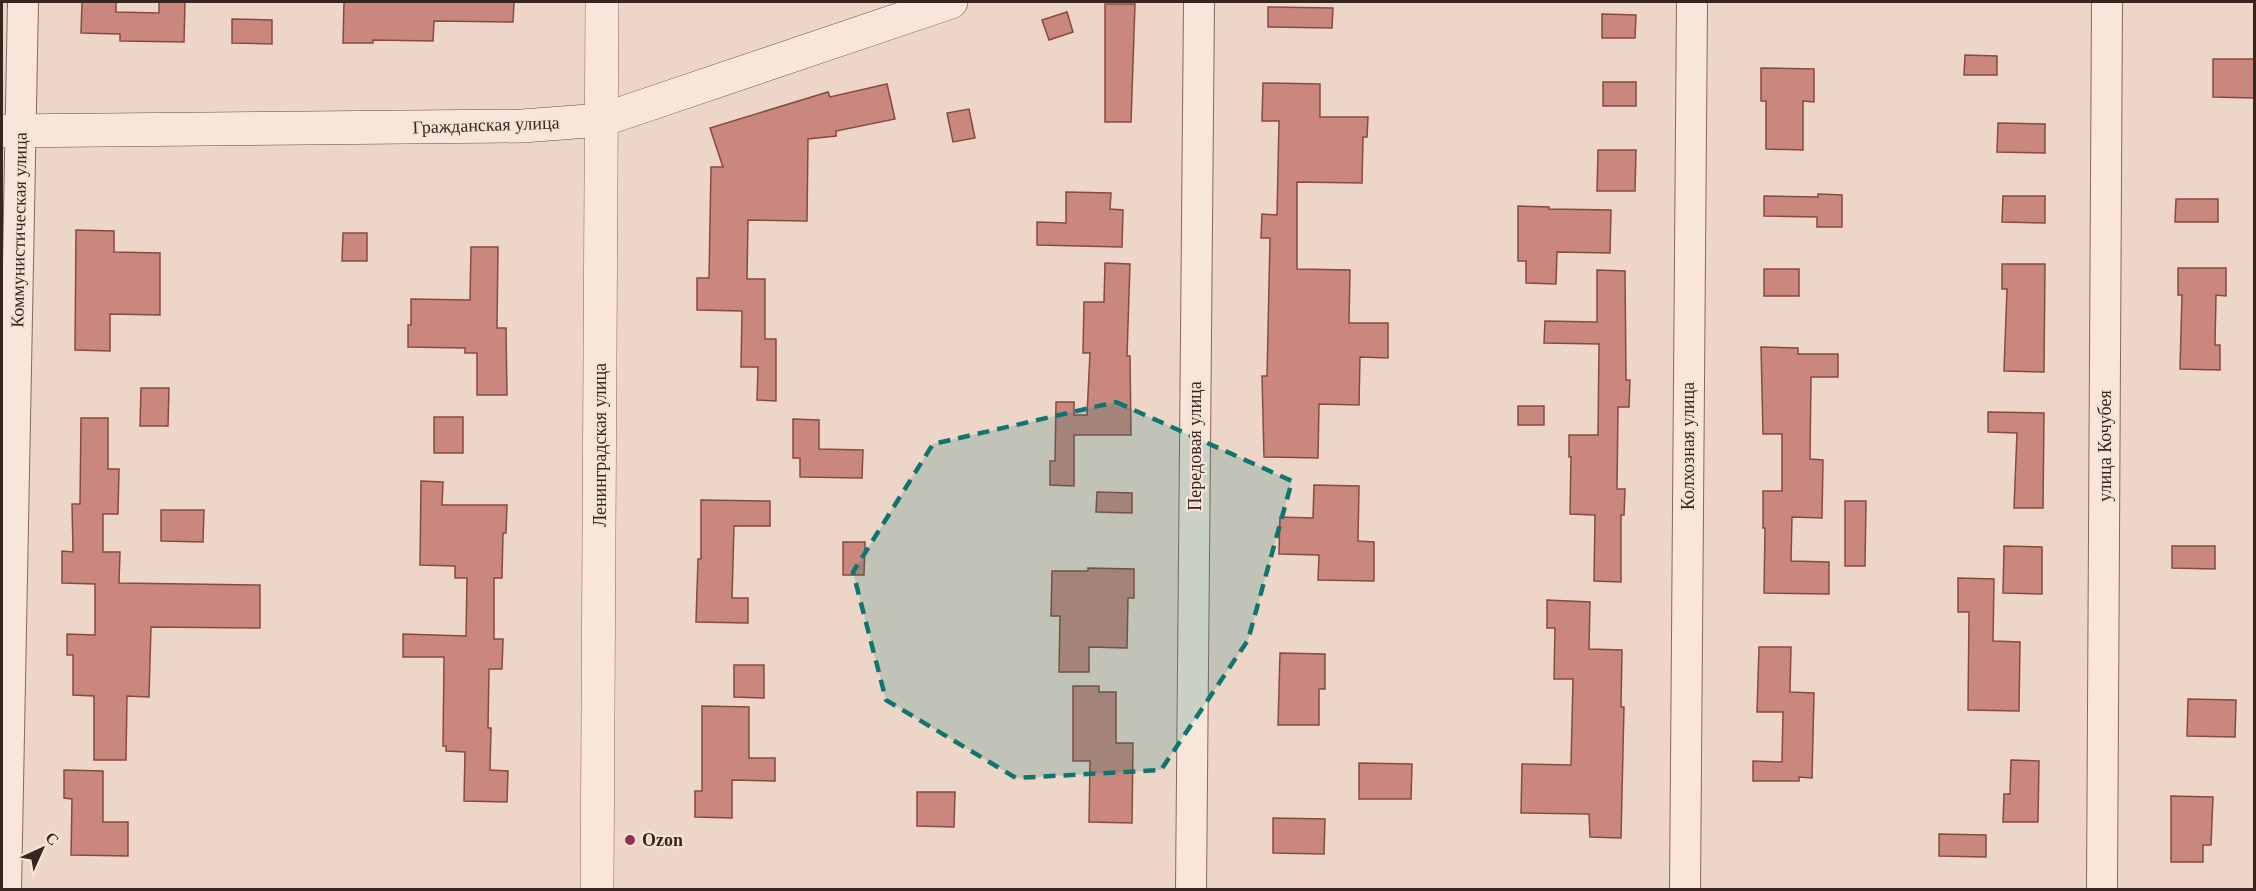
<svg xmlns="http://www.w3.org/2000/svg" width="2256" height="891" viewBox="0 0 2256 891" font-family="Georgia,serif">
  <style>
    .building { fill: #ca877e; stroke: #874a43; stroke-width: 1.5 }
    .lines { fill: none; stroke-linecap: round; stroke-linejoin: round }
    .minor-casing { stroke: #88675d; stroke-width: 32 }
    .tertiary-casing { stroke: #88675d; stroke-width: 34 }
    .secondary-casing { stroke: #6a4940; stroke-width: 34 }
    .minor { stroke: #f8e6da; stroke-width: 30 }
    .tertiary { stroke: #f8e6da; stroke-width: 33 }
    .secondary { stroke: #f8e6da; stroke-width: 33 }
    .marked { fill: #0f766e; fill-opacity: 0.2; stroke: #0f766e; stroke-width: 4.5; stroke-dasharray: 12 8; stroke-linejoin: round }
    .poi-dot { fill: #962e4d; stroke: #f5e3d6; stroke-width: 2 }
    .labels { text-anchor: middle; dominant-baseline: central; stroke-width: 4.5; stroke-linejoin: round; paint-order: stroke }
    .street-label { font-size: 18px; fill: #392520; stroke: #f5e3d6 }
    .poi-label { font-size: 18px; font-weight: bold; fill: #392520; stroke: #f5e3d6; text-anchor: start }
  </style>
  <rect width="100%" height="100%" fill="#edd6c7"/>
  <path class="building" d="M 82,2 L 116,2 L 116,12 L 159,13 L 159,2 L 185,2 L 184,42 L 120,41 L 120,34 L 81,33 Z
    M 344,2 L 514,2 L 513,22 L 434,21 L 433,41 L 373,40 L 373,43 L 343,43 Z
    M 1105,4 L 1135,4 L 1131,122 L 1105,122 Z
    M 1268,7 L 1333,8 L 1332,28 L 1268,27 Z
    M 1067,12 L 1073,32 L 1049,40 L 1042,20 Z
    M 1602,14 L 1636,15 L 1635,38 L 1602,38 Z
    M 232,19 L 272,20 L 272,44 L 232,43 Z
    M 1965,55 L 1997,56 L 1997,75 L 1964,75 Z
    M 2213,59 L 2254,59 L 2254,98 L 2213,97 Z
    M 1761,68 L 1814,69 L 1814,102 L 1803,101 L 1803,150 L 1766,149 L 1766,101 L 1761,101 Z
    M 1603,82 L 1636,82 L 1636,106 L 1603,106 Z
    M 1263,83 L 1320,84 L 1320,117 L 1368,117 L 1367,137 L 1363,137 L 1362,183 L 1297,182 L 1297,269 L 1350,270 L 1349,323 L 1388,323 L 1388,358 L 1360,357 L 1359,405 L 1319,404 L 1318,458 L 1264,457 L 1262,376 L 1267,376 L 1270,238 L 1261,238 L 1262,214 L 1277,215 L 1279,121 L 1262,121 Z
    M 887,84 L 895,119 L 836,131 L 836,136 L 808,139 L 807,221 L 748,220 L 747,279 L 765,279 L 765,339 L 776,339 L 776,401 L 757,400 L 758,367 L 741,367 L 742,311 L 697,310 L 697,278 L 709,278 L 711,167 L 723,167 L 710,128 L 828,92 L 830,97 Z
    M 969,109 L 975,138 L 953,142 L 947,113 Z
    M 1998,123 L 2045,124 L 2045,153 L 1997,152 Z
    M 1598,150 L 1636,150 L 1635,191 L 1597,191 Z
    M 1066,192 L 1111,193 L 1110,209 L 1123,210 L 1122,247 L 1037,245 L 1037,222 L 1066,223 Z
    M 1818,194 L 1842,195 L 1842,227 L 1817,227 L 1817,217 L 1764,216 L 1764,196 L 1818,197 Z
    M 2003,196 L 2045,196 L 2045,223 L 2002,222 Z
    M 2176,199 L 2218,199 L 2218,222 L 2175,222 Z
    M 1518,206 L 1549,207 L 1549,209 L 1611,210 L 1610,253 L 1557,252 L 1556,284 L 1526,283 L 1526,261 L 1518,261 Z
    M 76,230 L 114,231 L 114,252 L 160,253 L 160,315 L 110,314 L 110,351 L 75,350 Z
    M 343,233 L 367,233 L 367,261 L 342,261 Z
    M 471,247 L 498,247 L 497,328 L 506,328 L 507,395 L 477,395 L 477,353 L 465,353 L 465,348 L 408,347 L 408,325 L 411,325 L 411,299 L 470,300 Z
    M 1105,263 L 1130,264 L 1127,356 L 1130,356 L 1131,435 L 1074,435 L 1074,486 L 1050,485 L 1050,461 L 1055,461 L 1056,402 L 1074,402 L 1074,415 L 1087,415 L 1090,353 L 1083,353 L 1084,302 L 1104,302 Z
    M 2002,264 L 2045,264 L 2044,372 L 2004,371 L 2007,289 L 2002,289 Z
    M 2178,268 L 2226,268 L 2226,296 L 2216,295 L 2215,345 L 2220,345 L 2220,370 L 2180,369 L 2182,295 L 2178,295 Z
    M 1764,269 L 1799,269 L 1799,296 L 1764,296 Z
    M 1597,270 L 1625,271 L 1626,380 L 1630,380 L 1629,407 L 1618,407 L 1617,489 L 1625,489 L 1624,515 L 1621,515 L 1621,582 L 1594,581 L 1595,515 L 1570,514 L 1571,457 L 1569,457 L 1569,435 L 1598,435 L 1599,344 L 1544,343 L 1545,321 L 1597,322 Z
    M 1761,347 L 1798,348 L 1798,354 L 1838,354 L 1838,377 L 1811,377 L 1810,459 L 1823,460 L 1822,518 L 1792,517 L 1791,561 L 1829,562 L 1829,594 L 1764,593 L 1765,528 L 1763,528 L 1763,491 L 1782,491 L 1782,434 L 1763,434 Z
    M 141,388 L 169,388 L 168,426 L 140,426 Z
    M 1518,406 L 1544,406 L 1544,425 L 1518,425 Z
    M 1988,412 L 2044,413 L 2043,508 L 2014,508 L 2017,433 L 1988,432 Z
    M 434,417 L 463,417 L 463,453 L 434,453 Z
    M 81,418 L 108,418 L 108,469 L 119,469 L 118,514 L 103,514 L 103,552 L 120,552 L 119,583 L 260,585 L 260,628 L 151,627 L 149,697 L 127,696 L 126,760 L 94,760 L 94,696 L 73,695 L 73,655 L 67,655 L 67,634 L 95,635 L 95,584 L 62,583 L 62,551 L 73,552 L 72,504 L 80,504 Z
    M 793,419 L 819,420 L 819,449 L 863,450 L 862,478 L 800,477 L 800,458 L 793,458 Z
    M 421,481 L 443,482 L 442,505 L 507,505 L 506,533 L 503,533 L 502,578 L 494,578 L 494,639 L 503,639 L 502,669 L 489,669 L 488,728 L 491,728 L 490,770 L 508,771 L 507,802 L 464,801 L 465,752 L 446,751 L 446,746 L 443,746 L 444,657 L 403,657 L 403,634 L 466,636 L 467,578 L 455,578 L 455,566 L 420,565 Z
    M 1314,485 L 1359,486 L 1358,541 L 1374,542 L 1374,581 L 1318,580 L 1319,555 L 1279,554 L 1280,517 L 1313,518 Z
    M 1097,492 L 1132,493 L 1132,513 L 1096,512 Z
    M 701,500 L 770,501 L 770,526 L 734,526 L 732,598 L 748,598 L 748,623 L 696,622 L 698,559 L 701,559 Z
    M 1845,501 L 1866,501 L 1865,566 L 1845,566 Z
    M 161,510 L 204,510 L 203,542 L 161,541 Z
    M 843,542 L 865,542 L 864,575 L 843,575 Z
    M 2004,546 L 2042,547 L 2042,594 L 2003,593 Z
    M 2172,546 L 2215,546 L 2215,569 L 2172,568 Z
    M 1088,568 L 1134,569 L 1134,598 L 1128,598 L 1127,648 L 1089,647 L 1089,672 L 1059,672 L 1060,616 L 1051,616 L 1052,571 L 1088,571 Z
    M 1958,578 L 1994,579 L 1993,641 L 2020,642 L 2019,711 L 1968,710 L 1969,612 L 1958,612 Z
    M 1547,600 L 1590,602 L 1589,649 L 1622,650 L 1621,707 L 1624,707 L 1621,838 L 1590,837 L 1589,814 L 1521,813 L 1522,764 L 1571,765 L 1573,679 L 1554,679 L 1555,628 L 1547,628 Z
    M 1759,647 L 1791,647 L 1790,692 L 1814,693 L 1812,778 L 1799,777 L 1799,781 L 1753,781 L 1753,761 L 1782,762 L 1783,712 L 1757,712 Z
    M 1280,653 L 1325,654 L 1325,689 L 1319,689 L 1319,725 L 1278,725 Z
    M 734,665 L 764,665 L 764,698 L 734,697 Z
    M 1073,686 L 1099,686 L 1099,692 L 1116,692 L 1116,743 L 1133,743 L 1132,823 L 1089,822 L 1090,761 L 1073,761 Z
    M 2188,699 L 2236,700 L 2235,737 L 2187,736 Z
    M 702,706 L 749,707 L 749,758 L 775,758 L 775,781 L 732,780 L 732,818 L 695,817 L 695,791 L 702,791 Z
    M 2011,760 L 2039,761 L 2038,822 L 2003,822 L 2004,794 L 2010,794 Z
    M 1359,763 L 1412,764 L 1411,799 L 1359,799 Z
    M 64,770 L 103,771 L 103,822 L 128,822 L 128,856 L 71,855 L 72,799 L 64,798 Z
    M 917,792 L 955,792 L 954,827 L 917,826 Z
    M 2171,796 L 2213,797 L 2211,845 L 2203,845 L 2203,862 L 2171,862 Z
    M 1273,818 L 1325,819 L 1324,854 L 1273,853 Z
    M 1939,834 L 1986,835 L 1986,857 L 1939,856 Z"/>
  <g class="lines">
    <g class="minor-casing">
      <path id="minor" d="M 6,890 L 23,2
        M 1191,890 L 1199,2
        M 1685,890 L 1692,2
        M 2102,890 L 2107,2"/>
    </g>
    <g class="tertiary-casing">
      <path id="tertiary" d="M 597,890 L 602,2"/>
    </g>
    <g class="secondary-casing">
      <path id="secondary" d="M 2,131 L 522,126 L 602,120 L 951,2"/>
    </g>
    <use href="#minor" class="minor"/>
    <use href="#tertiary" class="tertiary"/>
    <use href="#secondary" class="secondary"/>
  </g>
  <path class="marked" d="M 1116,402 L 1292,481 L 1248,640 L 1161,770 L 1016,778 L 886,700 L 853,572 L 933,444 Z"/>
  <circle class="poi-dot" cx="630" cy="840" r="6"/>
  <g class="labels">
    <g class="street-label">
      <text transform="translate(486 125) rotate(-2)">Гражданская улица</text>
      <text transform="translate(19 230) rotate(-89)">Коммунистическая улица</text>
      <text transform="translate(600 445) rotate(-90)">Ленинградская улица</text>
      <text transform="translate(1195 446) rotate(-90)">Передовая улица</text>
      <text transform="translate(1688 446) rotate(-90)">Колхозная улица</text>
      <text transform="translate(2105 446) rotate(-90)">улица Кочубея</text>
    </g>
    <g class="poi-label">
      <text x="642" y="840">Ozon</text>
    </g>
  </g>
  <rect width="2256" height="891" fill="none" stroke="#392520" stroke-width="6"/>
  <g transform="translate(42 849) rotate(45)" stroke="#f5e3d6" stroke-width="4.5" paint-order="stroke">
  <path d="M0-4.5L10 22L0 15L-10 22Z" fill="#392520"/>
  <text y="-9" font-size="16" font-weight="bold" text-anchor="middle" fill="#392520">С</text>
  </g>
</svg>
